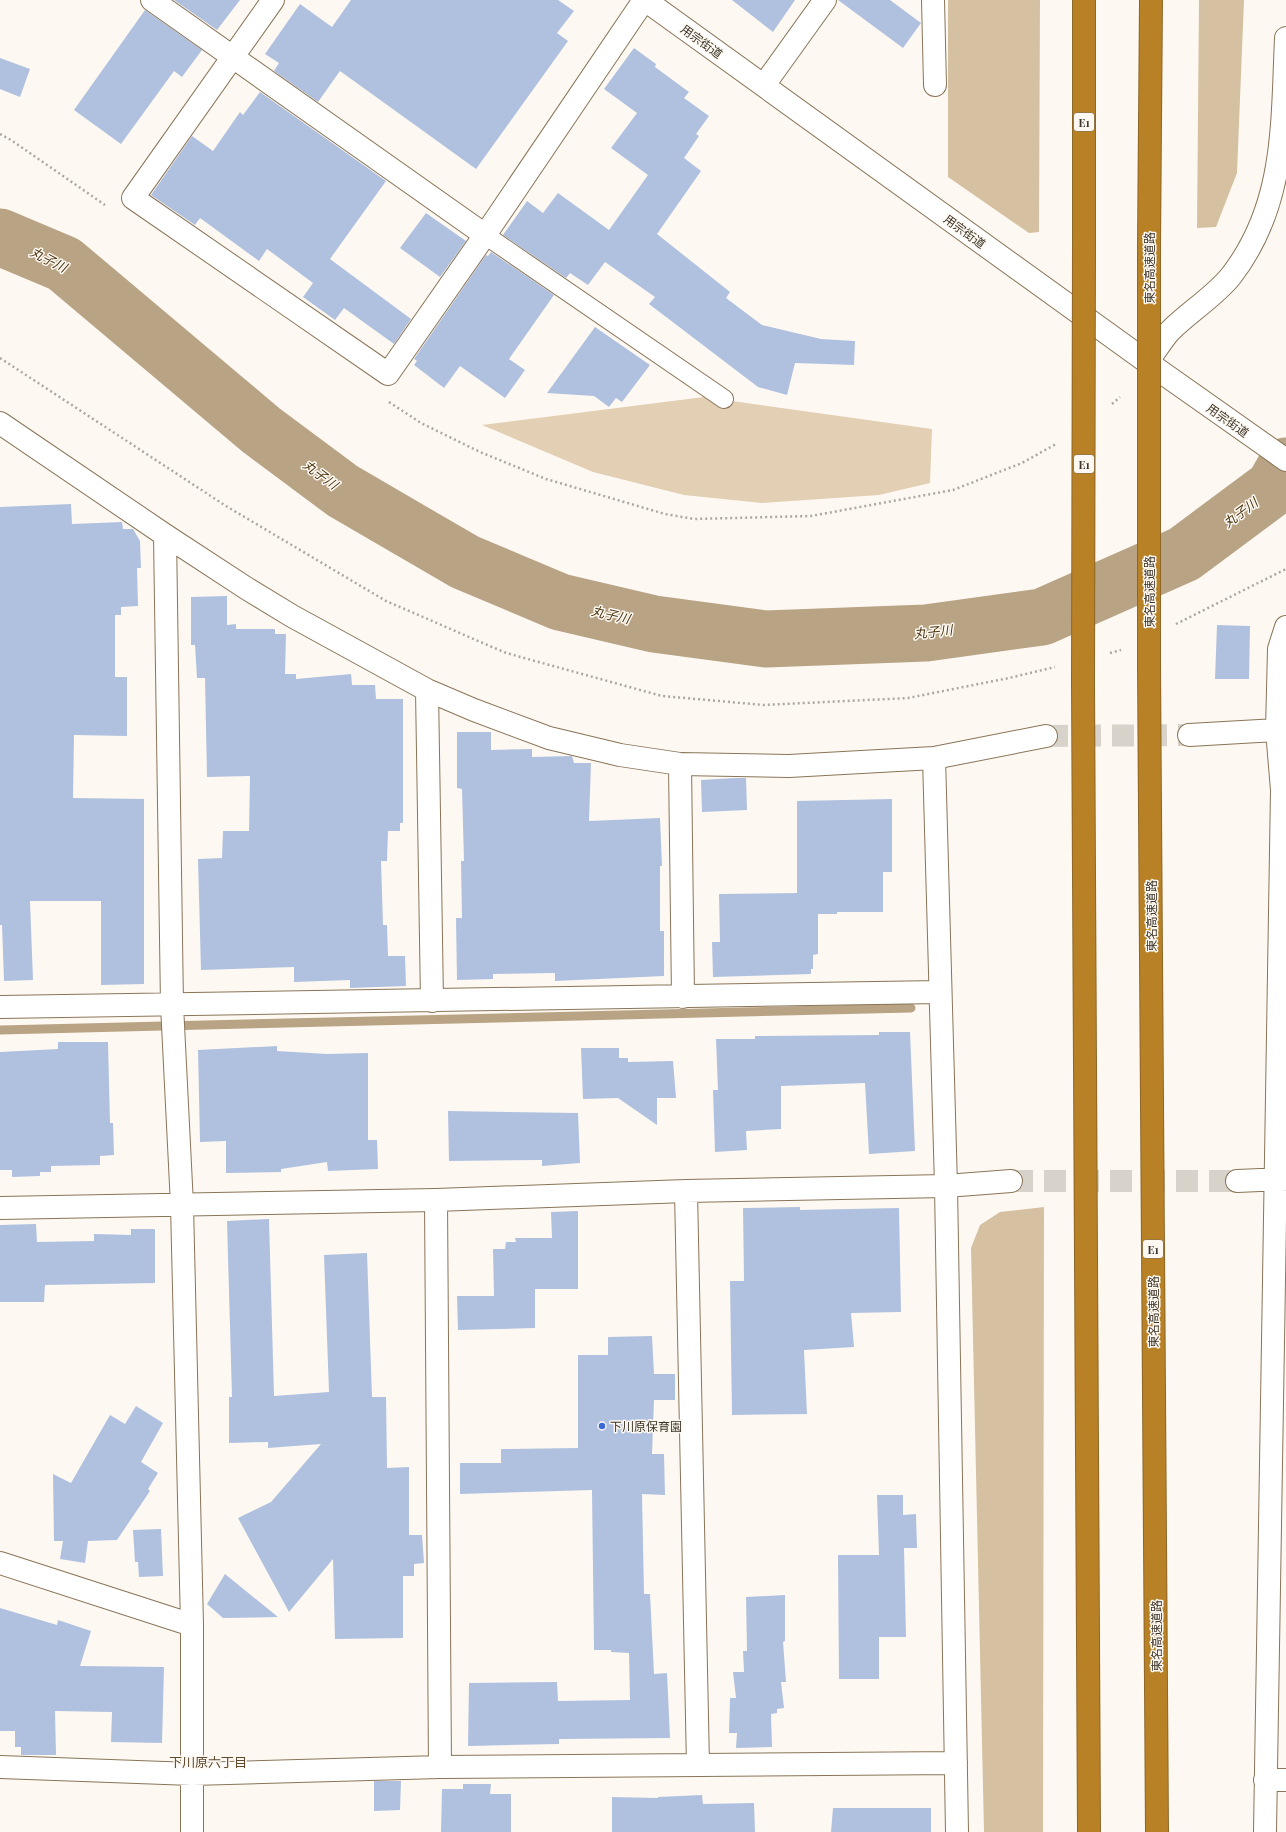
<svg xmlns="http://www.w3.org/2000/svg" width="1286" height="1832" viewBox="0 0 1286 1832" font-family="'Playfair Display','Noto Sans JP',serif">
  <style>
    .green { fill: #e3cfb4 }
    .forest { fill: #d6c0a2 }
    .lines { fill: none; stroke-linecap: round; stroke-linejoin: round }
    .stream { stroke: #b9a385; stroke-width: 9 }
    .river { stroke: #b9a385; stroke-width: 57 }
    .building { fill: #b0c0df }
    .minor-tunnel { stroke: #d7d2ca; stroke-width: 22; stroke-dasharray: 22 11; stroke-linecap: butt }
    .service-casing { stroke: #897458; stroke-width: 20 }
    .minor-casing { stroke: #897458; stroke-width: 24 }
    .tertiary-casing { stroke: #897458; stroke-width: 24 }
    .motorway-casing { stroke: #8e6626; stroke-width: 24 }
    .path { stroke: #ada79e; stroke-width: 2.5; stroke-dasharray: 2 3; stroke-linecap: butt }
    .service { stroke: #fff; stroke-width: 18 }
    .minor { stroke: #fff; stroke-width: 22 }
    .tertiary { stroke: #fff; stroke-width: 22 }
    .motorway { stroke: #b98125; stroke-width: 22 }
    .motorway-bridge-casing { stroke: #8e6626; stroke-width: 24; stroke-linecap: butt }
    .motorway-bridge { stroke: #b98125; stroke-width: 22 }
    .poi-dot { fill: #396ada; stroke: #fdf9f2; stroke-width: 1.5 }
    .labels { text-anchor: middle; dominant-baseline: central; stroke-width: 3; stroke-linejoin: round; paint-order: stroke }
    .shield { fill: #fdf9f2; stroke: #776f65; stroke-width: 1 }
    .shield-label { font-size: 11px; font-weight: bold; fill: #3d3428 }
    .street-label { font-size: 12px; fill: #3d3428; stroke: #fdf9f2 }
    .poi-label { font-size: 12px; fill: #3d3428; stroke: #fdf9f2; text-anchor: start }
    .water-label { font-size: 13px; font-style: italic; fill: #4a320c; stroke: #fdf9f2 }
    .neighbourhood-label { font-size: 13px; fill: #5c492e; stroke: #fdf9f2 }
  </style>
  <rect width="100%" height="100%" fill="#fdf9f2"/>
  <path class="green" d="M 704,397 L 932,429 L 930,483 L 879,495 L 762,503 L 684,495 L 593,472 L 482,425 Z"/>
  <path class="forest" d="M 948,0 L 1040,0 L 1039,232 L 1029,233 L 948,177 Z
    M 1199,0 L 1244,0 L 1237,173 L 1216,227 L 1197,228 Z
    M 1044,1207 L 1043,1832 L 984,1832 L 971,1248 L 980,1225 L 1000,1212 Z"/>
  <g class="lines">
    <path class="stream" d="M 0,1030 L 911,1008"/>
    <path class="river" d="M 0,237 L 64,264 L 261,430 L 343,491 L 465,562 L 560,602 L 654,624 L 766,639 L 926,633 L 1042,617 L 1184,554 L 1274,487 L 1286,466"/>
  </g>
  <path class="building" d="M 174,0 L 240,0 L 217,30 Z
    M 351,0 L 558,0 L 574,11 L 557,33 L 568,41 L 476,169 L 340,71 L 318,102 L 274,71 L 279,63 L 265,54 L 300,4 L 332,27 Z
    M 732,0 L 795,0 L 773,32 Z
    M 838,0 L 890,0 L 921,23 L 903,48 Z
    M 145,10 L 202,50 L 182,77 L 174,71 L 121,144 L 74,110 Z
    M 634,48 L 656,64 L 655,67 L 689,92 L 684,98 L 709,116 L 696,134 L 699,136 L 684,158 L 701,171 L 657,234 L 730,292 L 726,298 L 762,325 L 821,339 L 855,341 L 854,365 L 795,363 L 787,395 L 758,387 L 649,304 L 655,297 L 605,262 L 588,285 L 570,273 L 566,278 L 503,235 L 527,201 L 543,213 L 558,193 L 609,230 L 648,175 L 611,148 L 637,113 L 604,89 Z
    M 0,58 L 30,69 L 20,97 L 0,89 Z
    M 260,92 L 386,181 L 330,259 L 411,319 L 394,344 L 344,308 L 335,320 L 303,297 L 313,283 L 267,249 L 259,261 L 200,218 L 195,225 L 151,195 L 192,136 L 213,151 L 240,112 L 243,115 Z
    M 426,213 L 466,241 L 440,277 L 400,248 Z
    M 491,252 L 554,295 L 509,359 L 525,370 L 505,398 L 460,366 L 444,388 L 414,365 L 417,361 L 414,359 L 486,255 L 488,256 Z
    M 595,327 L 650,365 L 622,402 L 616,398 L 609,407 L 594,396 L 547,393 Z
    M 71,504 L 72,524 L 122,522 L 123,529 L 133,529 L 140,541 L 141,568 L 137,568 L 138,606 L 121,607 L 121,615 L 115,615 L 115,677 L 127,677 L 127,736 L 74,735 L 73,798 L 144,799 L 144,984 L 101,985 L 101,901 L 30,901 L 33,980 L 4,981 L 2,925 L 0,925 L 0,507 Z
    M 227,596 L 227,625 L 236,624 L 236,629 L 275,629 L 275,634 L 286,634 L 285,674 L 296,674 L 296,679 L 351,674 L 352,685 L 375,685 L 376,699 L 403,699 L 403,823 L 400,823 L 400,831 L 388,831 L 387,861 L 381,861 L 383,925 L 387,925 L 388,956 L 405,956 L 406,986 L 350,988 L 350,980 L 294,982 L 294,967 L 201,970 L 198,859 L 222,858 L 223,831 L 249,831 L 250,776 L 207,777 L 205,678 L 197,678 L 195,645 L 191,645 L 191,597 Z
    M 1217,625 L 1250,626 L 1249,679 L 1215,679 Z
    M 457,732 L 491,732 L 491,750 L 532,749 L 532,757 L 572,756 L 574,763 L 591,763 L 589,821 L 660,818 L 662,866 L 660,866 L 660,931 L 664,931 L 664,976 L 555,981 L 555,973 L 493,974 L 493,979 L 457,980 L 456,918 L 462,918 L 461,861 L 464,861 L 462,789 L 457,788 Z
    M 735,778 L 746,778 L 747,810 L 702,812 L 701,780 Z
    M 892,799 L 892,872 L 883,872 L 883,912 L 837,912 L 837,914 L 818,914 L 818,954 L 813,955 L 813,969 L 811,969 L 811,974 L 713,977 L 712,942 L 720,942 L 719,894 L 797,893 L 797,801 Z
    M 879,1032 L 910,1032 L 915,1151 L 869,1154 L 865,1083 L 781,1086 L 781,1129 L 746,1131 L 747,1150 L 715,1152 L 713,1090 L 718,1090 L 716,1039 L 755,1039 L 755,1036 L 879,1035 Z
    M 58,1042 L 108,1042 L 110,1123 L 113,1123 L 114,1155 L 100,1156 L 100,1165 L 51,1166 L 51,1172 L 40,1172 L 40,1176 L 12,1177 L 12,1170 L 0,1170 L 0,1052 L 58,1049 Z
    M 277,1046 L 277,1051 L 327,1054 L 368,1053 L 368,1140 L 377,1140 L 378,1169 L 328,1171 L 327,1162 L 281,1169 L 281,1172 L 226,1173 L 226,1141 L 200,1142 L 198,1050 Z
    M 581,1048 L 619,1048 L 619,1058 L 628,1058 L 628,1062 L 673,1061 L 676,1098 L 657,1098 L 657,1125 L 618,1098 L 583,1099 Z
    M 448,1111 L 578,1113 L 580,1163 L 542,1166 L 542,1160 L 449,1161 Z
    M 800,1207 L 800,1210 L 899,1208 L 901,1312 L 851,1313 L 854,1347 L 804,1350 L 807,1414 L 732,1415 L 730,1281 L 744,1281 L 743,1208 Z
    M 578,1211 L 578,1289 L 535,1289 L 535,1328 L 458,1330 L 457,1296 L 494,1296 L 493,1249 L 505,1249 L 506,1242 L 516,1242 L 515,1238 L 552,1238 L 551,1212 Z
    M 269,1219 L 274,1396 L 329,1392 L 324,1255 L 367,1253 L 372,1397 L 386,1397 L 387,1468 L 409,1467 L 409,1535 L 422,1535 L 424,1563 L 414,1564 L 414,1576 L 403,1576 L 403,1638 L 335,1639 L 333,1559 L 289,1612 L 238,1518 L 271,1502 L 321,1444 L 268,1448 L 268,1442 L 229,1443 L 229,1397 L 232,1397 L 227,1221 Z
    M 36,1224 L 37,1242 L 94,1241 L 94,1234 L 131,1235 L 131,1229 L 155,1229 L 155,1283 L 45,1285 L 44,1302 L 0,1302 L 0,1225 Z
    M 652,1336 L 654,1374 L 675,1374 L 675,1400 L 654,1400 L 652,1454 L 664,1454 L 665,1495 L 642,1494 L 644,1594 L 650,1594 L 654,1674 L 667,1673 L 670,1738 L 559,1739 L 559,1744 L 468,1746 L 469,1683 L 557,1682 L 558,1701 L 630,1700 L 629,1653 L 611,1652 L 611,1650 L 594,1650 L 592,1490 L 460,1494 L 460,1463 L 501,1463 L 501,1449 L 578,1448 L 578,1355 L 608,1355 L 608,1337 Z
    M 136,1406 L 163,1423 L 141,1462 L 158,1473 L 148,1489 L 150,1491 L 117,1540 L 88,1541 L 85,1563 L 60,1559 L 63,1541 L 54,1541 L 53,1474 L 71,1483 L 110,1415 L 125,1424 Z
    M 877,1495 L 903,1495 L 903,1515 L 916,1514 L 917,1548 L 904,1548 L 906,1637 L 879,1637 L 879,1679 L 839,1679 L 838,1555 L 879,1555 Z
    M 161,1529 L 163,1576 L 139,1577 L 138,1562 L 135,1562 L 133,1530 Z
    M 225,1574 L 278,1617 L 223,1618 L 207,1604 Z
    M 785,1595 L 785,1641 L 783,1642 L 786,1682 L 781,1682 L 784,1708 L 777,1709 L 777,1713 L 771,1714 L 772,1747 L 736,1748 L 737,1733 L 729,1733 L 730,1698 L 736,1698 L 733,1672 L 744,1672 L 743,1651 L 747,1651 L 746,1597 Z
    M 0,1608 L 57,1625 L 58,1620 L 91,1631 L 80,1666 L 164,1667 L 162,1743 L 111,1742 L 112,1712 L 55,1711 L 56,1755 L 21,1755 L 21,1747 L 15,1747 L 15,1731 L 0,1731 Z
    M 374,1781 L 401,1781 L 400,1810 L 374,1811 Z
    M 463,1784 L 491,1784 L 490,1794 L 511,1794 L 511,1832 L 441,1832 L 442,1789 L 463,1789 Z
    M 702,1795 L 703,1804 L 754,1803 L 755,1832 L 612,1832 L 612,1797 L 658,1798 L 658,1797 Z
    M 833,1808 L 931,1808 L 931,1832 L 831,1832 Z"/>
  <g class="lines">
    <path class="minor-tunnel" d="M 1046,736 L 1189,735
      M 1011,1181 L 1237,1181"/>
    <g class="service-casing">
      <path id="service" d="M 485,235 L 724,399"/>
    </g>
    <g class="minor-casing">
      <path id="minor" d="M 152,0 L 485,235
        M 273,0 L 133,198 L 388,374 L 485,235 L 644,0
        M 933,0 L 935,85
        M 764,85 L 825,0
        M 1147,362 C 1155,352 1162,340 1170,331 C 1190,311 1214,297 1231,276 C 1286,205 1282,124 1286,38
        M 0,423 L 165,535 L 246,588 L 292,616 L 427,690 L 474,710 L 549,738 L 620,755 L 680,764 L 789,766 L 934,758 L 1046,736
        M 165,535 L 172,1005 L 182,1205 L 192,1625 L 192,1832
        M 427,690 L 432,1001
        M 1189,735 L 1277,730
        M 934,758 L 946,1186 L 957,1832
        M 680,764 L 683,997
        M 0,1007 L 940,992
        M 1237,1181 L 1286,1179
        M 686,1191 L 698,1765
        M 436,1200 L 440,1767
        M 0,1208 L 436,1200 L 686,1191 L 946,1186 L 1011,1181
        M 0,1563 L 192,1625
        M 0,1767 L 192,1774 L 440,1767 L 956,1763
        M 1265,1780 L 1286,1780
        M 1265,1832 L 1282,790 L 1277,730 L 1279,649 L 1286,627"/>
    </g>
    <g class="tertiary-casing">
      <path id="tertiary" d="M 645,0 L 1147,362 L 1286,460"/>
    </g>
    <g class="motorway-casing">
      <path id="motorway" d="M 1084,0 L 1084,245
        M 1149,245 L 1151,0
        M 1149,665 L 1157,1832
        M 1083,683 L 1089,1832"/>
    </g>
    <path class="path" d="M 0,134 L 11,140 L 105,205
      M 0,358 L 226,506 L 386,601 L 506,653 L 662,696 L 764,705 L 908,698 L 1009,678 L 1055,667
      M 389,402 L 421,423 L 480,452 L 546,479 L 665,514 L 694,519 L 811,516 L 953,490 L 1022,463 L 1056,444
      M 1112,404 L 1120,397
      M 1176,624 L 1286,569
      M 1110,653 L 1121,650"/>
    <use href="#service" class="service"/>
    <use href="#minor" class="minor"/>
    <use href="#tertiary" class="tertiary"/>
    <use href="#motorway" class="motorway"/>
    <g class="motorway-bridge-casing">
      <path id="motorway-bridge" d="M 1149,245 L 1149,665
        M 1083,683 L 1084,245"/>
    </g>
    <use href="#motorway-bridge" class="motorway-bridge"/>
  </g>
  <circle class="poi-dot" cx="602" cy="1426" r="4"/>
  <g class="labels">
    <g class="shield">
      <rect x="1074" y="113" width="20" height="18" rx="3"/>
      <rect x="1074" y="455" width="20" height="18" rx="3"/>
      <rect x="1143" y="1240" width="20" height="18" rx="3"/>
    </g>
    <g class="shield-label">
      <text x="1084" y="122">E1</text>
      <text x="1084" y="464">E1</text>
      <text x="1153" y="1249">E1</text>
    </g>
    <g class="street-label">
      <text transform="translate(702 41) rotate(36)">用宗街道</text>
      <text transform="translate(965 231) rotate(36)">用宗街道</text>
      <text transform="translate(1149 268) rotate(-90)">東名高速道路</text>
      <text transform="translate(1228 420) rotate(35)">用宗街道</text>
      <text transform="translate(1149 592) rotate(-90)">東名高速道路</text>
      <text transform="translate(1151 916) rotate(-90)">東名高速道路</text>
      <text transform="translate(1153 1312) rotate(-90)">東名高速道路</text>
      <text transform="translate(1156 1636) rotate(-90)">東名高速道路</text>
    </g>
    <g class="poi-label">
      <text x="610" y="1426">下川原保育園</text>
    </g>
    <g class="water-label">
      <text transform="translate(49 259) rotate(27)">丸子川</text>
      <text transform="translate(321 474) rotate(37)">丸子川</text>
      <text transform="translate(1240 512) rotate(-37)">丸子川</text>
      <text transform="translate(611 614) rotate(13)">丸子川</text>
      <text transform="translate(933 631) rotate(-6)">丸子川</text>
    </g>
    <g class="neighbourhood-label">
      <text x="208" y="1761">下川原六丁目</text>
    </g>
  </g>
</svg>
